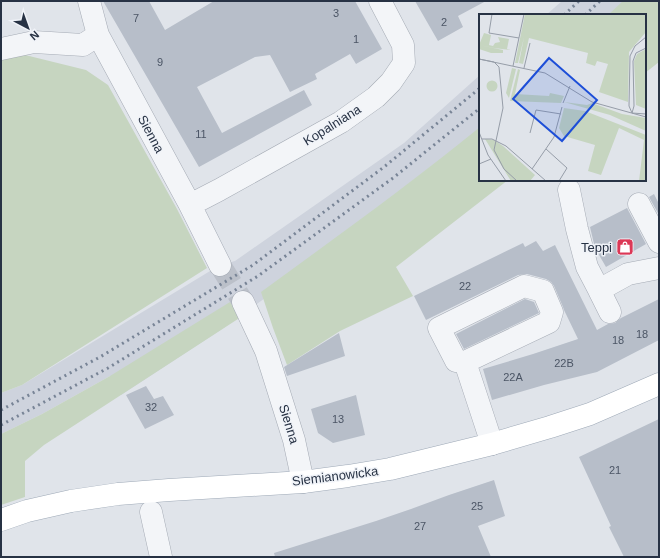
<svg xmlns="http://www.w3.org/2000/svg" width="660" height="558" viewBox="0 0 660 558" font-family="Helvetica,sans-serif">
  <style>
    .built { fill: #ced3dd }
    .green { fill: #c6d5c0 }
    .building { fill: #b7bec9 }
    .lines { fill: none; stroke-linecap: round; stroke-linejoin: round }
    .minor-tunnel { stroke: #bbc0c9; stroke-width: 22; stroke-dasharray: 22 11; stroke-linecap: butt }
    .minor-casing { stroke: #a5abb5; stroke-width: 23 }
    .major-casing { stroke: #9ea9b7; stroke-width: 23 }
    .minor { stroke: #f3f5f8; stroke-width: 22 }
    .major { stroke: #fff; stroke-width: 22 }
    .rail { stroke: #788496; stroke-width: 3; stroke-dasharray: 2 4; stroke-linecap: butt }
    .labels { text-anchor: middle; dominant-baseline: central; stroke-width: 3; stroke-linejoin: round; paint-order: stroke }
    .number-label { font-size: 11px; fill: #4b5565 }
    .street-label { font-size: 13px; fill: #273244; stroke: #f0f3f8 }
    .poi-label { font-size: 13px; fill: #273244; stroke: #f0f3f8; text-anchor: end }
    .inset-road { fill: none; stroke: #969da8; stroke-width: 1 }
    .view { fill: #1d4ed8; fill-opacity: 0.15; stroke: #1d4ed8; stroke-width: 2 }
    .inset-edge { fill: none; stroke: #273244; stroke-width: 2 }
  </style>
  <rect width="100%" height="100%" fill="#e0e4ea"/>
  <path class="built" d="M 562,1 L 627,1 L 614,15 L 546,15 Z
    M 480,75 L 480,137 L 437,175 L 222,329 L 121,395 L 110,376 L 42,414 L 1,434 L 1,393 L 22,385 L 220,265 L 235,261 L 404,143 Z"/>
  <path class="green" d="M 623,1 L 659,1 L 659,62 L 645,73 L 645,15 L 608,15 Z
    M 17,53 L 86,70 L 108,85 L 177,209 L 207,268 L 22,385 L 1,393 L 1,60 Z
    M 480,127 L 480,180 L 508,180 L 396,267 L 413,296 L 340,331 L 287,365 L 273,328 L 261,292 C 335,238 409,185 480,127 Z
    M 230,302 L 241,317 L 44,445 L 25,461 L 25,497 L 1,505 L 1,434 L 42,414 L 110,376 Z"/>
  <path class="building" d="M 103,1 L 149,1 L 165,30 L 214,1 L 355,1 L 382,49 L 356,64 L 350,54 L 315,74 L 317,79 L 290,92 L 270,55 L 255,57 L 197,87 L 222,133 L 304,90 L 312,105 L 199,167 Z
    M 415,1 L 486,1 L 458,16 L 463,27 L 438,41 Z
    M 654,194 L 659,204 L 659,215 L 649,197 Z
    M 627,208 L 646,244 L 606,267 L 595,248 L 590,227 Z
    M 536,241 L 543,251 L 555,245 L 597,330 L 608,324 L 615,323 L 621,318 L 659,299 L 659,340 L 597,372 L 544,385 L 492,400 L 483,369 L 533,354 L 578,339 L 564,310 L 563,307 L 554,286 L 551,282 L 546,279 L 527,274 L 518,275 L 426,320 L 414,296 L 523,243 L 525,247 Z
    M 525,299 L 534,302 L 539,313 L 464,349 L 456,334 Z
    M 339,333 L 345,356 L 287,376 L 284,367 Z
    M 146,386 L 154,399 L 163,396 L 174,415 L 145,429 L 126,395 Z
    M 356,395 L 365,435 L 333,443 L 318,433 L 311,409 Z
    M 659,419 L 659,557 L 624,557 L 609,527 L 611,526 L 579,457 Z
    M 494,480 L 505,516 L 478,526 L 491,557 L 275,557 L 274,553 L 376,521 L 411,509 L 449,495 Z"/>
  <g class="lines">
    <path class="minor-tunnel" d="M 220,265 L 243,302"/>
    <g class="minor-casing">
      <path id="minor" d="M 89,1 L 98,35 L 190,205 L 220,265
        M 1,49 L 34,42 L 83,45 L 98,35
        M 569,190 L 577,229 L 587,267 L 599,290
        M 639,204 L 659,242
        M 190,205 L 219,190 L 341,122 L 376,97 L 391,82 L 404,63 L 403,45 L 380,1
        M 243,302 L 266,351 L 294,440 L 303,482
        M 610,312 L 599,290 L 628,274 L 659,268
        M 465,362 L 549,322 L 552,312 L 543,291 L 524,286 L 439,328 L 456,361 L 465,362 L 492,444
        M 151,512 L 161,557"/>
    </g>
    <g class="major-casing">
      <path id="major" d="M 1,520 L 27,511 L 71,501 L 118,494 L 169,490 L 303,482 L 348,476 L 390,469 L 492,444 L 550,427 L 590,414 L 659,384"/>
    </g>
    <use href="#minor" class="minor"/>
    <use href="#major" class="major"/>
    <path class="rail" d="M 564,15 L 579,1
      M 585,15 L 600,1
      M 1,410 L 100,357 L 253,265 L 384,167 L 480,88
      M 1,425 L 108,368 L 258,276 L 393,178 L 480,108"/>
  </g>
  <defs>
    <g id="shop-square" transform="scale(0.9)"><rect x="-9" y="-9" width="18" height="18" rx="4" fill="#dc3856" stroke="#f0f3f8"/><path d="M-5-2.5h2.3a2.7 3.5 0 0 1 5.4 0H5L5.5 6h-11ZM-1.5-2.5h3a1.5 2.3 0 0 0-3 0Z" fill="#fff"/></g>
  </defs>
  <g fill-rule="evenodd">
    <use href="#shop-square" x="625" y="247"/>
  </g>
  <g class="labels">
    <g class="number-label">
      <text x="336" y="13">3</text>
      <text x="136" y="18">7</text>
      <text x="444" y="22">2</text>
      <text x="356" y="39">1</text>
      <text x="160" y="62">9</text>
      <text x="201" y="134">11</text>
      <text x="465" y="286">22</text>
      <text x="642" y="334">18</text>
      <text x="618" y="340">18</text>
      <text x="564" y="363">22B</text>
      <text x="513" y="377">22A</text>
      <text x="151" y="407">32</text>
      <text x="338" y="419">13</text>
      <text x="615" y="470">21</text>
      <text x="477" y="506">25</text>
      <text x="420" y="526">27</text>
    </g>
    <g class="street-label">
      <text transform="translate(332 125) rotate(-32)">Kopalniana</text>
      <text transform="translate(151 134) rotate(62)">Sienna</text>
      <text transform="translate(289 424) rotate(73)">Sienna</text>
      <text transform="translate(335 476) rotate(-7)">Siemianowicka</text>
    </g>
    <g class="poi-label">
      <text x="612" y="247">Teppi</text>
    </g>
  </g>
  <g transform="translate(479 14)">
    <rect width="167" height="167" fill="#e0e4ea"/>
    <path d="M 46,0 L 167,0 L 167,18 L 150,38 L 149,88 L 120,78 L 129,50 L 118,47 L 116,52 L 107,49 L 109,39 L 50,24 L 44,50 L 40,49 L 45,23 L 39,49 L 36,49 ZM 5,19 L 12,21 L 10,31 L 14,32 L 16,29 L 15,34 L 0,31 ZM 19,23 L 30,25 L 28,35 L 32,36 L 15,34 L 16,29 L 21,28 ZM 0,31 L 24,36 L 24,39 L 12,39 L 0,35 ZM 167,35 L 167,95 L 157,91 L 155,47 L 158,40 ZM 33,54 L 37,55 L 30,84 L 27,79 ZM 39,55 L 41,56 L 36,80 L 70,82 L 71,79 L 85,82 L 82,89 L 31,87 ZM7.5 72a5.5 5.5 0 1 1 11 0a5.5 5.5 0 1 1-11 0ZM 85,88 L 108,91 L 113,89 L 143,100 L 167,104 L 167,117 L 131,101 ZM 85,94 L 106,97 L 167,121 L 167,167 L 160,167 L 165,126 L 140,114 L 122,161 L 109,157 L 116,131 L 85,122 L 80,114 ZM 6,125 L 15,126 L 24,132 L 56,161 L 51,167 L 32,167 Z" fill="#c6d5c0"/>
    <path class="inset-road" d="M 13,0 L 10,19 L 40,24M 0,45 L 66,59 L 113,88 L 167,103M 0,45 L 15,48 L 20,53 L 24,94 L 15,136 L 25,155 L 38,167M 34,52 L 45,0M 45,54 L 51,29M 84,89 L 91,72M 153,99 L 150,92 L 151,42 L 156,32 L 167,23M 153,99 L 155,92 L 154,47 L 157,39 L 167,34M 153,99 L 167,100M 0,118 L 9,141 L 27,167M 51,119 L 57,96 L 82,100M 3,125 L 13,125 L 27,132 L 67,167M 67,135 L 88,154 L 80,167M 0,150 L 12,145M 53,155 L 75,123 L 83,93"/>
    <path class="view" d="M 70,44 L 118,86 L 83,127 L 34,85 Z"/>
    <rect width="167" height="167" class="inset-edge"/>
  </g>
  <rect width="660" height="558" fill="none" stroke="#273244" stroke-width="4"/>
  <g transform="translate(28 28) rotate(139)" stroke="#f0f3f8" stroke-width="3" paint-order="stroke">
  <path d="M0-3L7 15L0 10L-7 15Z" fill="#273244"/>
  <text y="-6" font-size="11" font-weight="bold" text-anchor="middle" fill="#273244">N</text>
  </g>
</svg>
